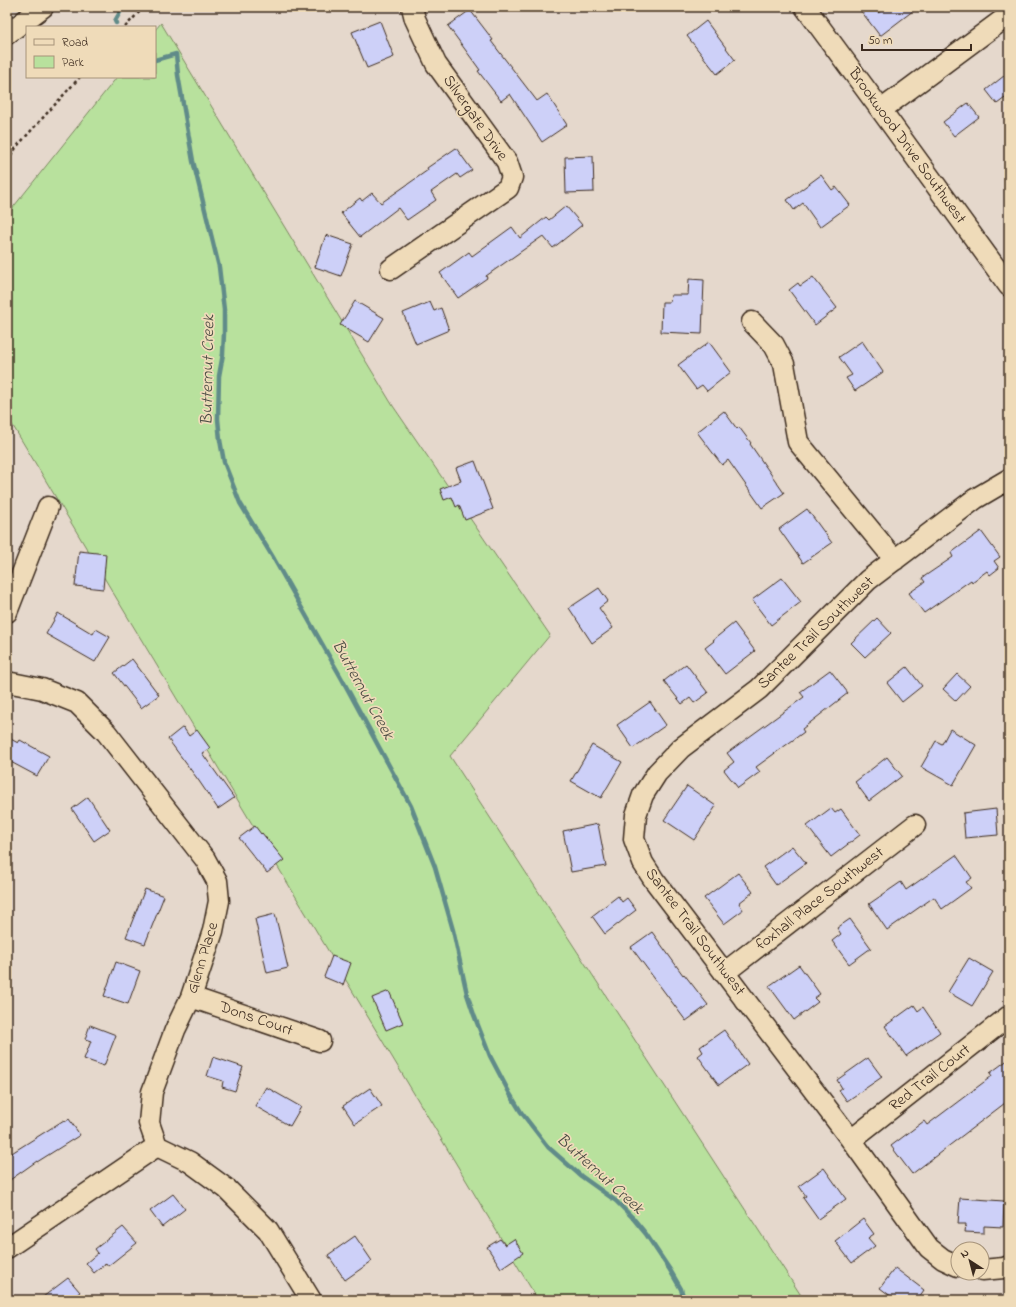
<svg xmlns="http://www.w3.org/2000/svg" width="1016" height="1307" viewBox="0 0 1016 1307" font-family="'Indie Flower',sans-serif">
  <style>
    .green { fill: #b8e19d; stroke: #7a865e }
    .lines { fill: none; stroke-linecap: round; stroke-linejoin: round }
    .stream { stroke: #618b89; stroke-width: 4.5 }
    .building { fill: #cdd0f8; stroke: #3b2a1e }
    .minor-casing { stroke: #3b2a1e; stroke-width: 23 }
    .path { stroke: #3b2a1e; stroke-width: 2.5; stroke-dasharray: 3 3; stroke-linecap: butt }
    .minor { stroke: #efdbb9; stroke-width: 20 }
    .labels { text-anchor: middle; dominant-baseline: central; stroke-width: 3.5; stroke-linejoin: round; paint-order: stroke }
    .street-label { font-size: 16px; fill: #3b2a1e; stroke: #efdbb9 }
    .water-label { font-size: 17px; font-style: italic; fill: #484a42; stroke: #efdbb9 }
  </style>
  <rect width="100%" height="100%" fill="#e5d8cc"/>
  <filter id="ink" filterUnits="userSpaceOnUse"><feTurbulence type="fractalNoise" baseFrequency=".025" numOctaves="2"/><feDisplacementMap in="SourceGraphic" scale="8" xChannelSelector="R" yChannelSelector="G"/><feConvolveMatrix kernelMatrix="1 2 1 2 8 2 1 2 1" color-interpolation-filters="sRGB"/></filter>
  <g filter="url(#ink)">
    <path class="green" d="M 161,23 L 393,406 L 550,635 L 450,756 L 804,1300 L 538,1300 L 7,416 L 7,215 L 117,77 L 155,77 L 155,30 Z"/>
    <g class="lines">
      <path class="stream" d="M 116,23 L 115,21 L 123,7
        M 155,60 L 176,54 L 178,75 L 193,161 L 219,267 L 224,310 L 224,333 L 223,354 L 219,376 L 218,419 L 220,440 L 224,462 L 240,503 L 274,559 L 342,679 L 411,806 L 435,867 L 453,930 L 467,994 L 474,1015 L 490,1056 L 510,1094 L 521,1112 L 548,1147 L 581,1176 L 616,1201 L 632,1217 L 646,1234 L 670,1270 L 681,1289 L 684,1300"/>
    </g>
    <path class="building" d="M 858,7 L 874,7 L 878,13 L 886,7 L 918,7 L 880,36 Z
      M 470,10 L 493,40 L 491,41 L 537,101 L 547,94 L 567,125 L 542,142 L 510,94 L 501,101 L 478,71 L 480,70 L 448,26 Z
      M 380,21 L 394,57 L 367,68 L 352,32 Z
      M 706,21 L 735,60 L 717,74 L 687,36 Z
      M 1009,72 L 1009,95 L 997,104 L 986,90 Z
      M 968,103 L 979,117 L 954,136 L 943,122 Z
      M 456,148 L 472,170 L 460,178 L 457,174 L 431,192 L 436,200 L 407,220 L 398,208 L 360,237 L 341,213 L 360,198 L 362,201 L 372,193 L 381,203 L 428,170 L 427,168 Z
      M 593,156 L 594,192 L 566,193 L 565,157 Z
      M 821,175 L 832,190 L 836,187 L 850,205 L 820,227 L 803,203 L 794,210 L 787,200 Z
      M 566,206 L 582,225 L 553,248 L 543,236 L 486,276 L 487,278 L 458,298 L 440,273 L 469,252 L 472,256 L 512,227 L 520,238 L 546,217 L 549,220 Z
      M 326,235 L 353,244 L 341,276 L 315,267 Z
      M 813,277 L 837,308 L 815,325 L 789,290 L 798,283 L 800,286 Z
      M 689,279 L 704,280 L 702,334 L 661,332 L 662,302 L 670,302 L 671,295 L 688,295 Z
      M 355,301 L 384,318 L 369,342 L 340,325 Z
      M 430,302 L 434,311 L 441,308 L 449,330 L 416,344 L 403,313 Z
      M 862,341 L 883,372 L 855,391 L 846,378 L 852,375 L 839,357 Z
      M 709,342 L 731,372 L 707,391 L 702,385 L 696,389 L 678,365 Z
      M 724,411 L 737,429 L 739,427 L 751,443 L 750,444 L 784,493 L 762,508 L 728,460 L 722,465 L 697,432 Z
      M 475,461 L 493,509 L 465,520 L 459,505 L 456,507 L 452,497 L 444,500 L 440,489 L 461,481 L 456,468 Z
      M 807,509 L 832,543 L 803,563 L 779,529 Z
      M 981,531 L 1000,557 L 994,561 L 999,568 L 990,575 L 987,571 L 972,582 L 971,580 L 924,613 L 909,593 L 925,582 L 922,578 L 953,557 L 951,553 Z
      M 79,551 L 106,554 L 103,589 L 75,586 Z
      M 782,578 L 801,602 L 771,625 L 752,600 Z
      M 599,588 L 608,601 L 599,608 L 613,628 L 592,643 L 569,608 Z
      M 58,613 L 93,634 L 96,629 L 110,637 L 95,662 L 46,634 Z
      M 877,618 L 891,633 L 865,657 L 851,643 Z
      M 734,623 L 755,651 L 725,674 L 705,648 L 714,641 L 713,640 Z
      M 132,659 L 159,695 L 141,708 L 114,673 Z
      M 686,664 L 708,693 L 694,703 L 690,698 L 682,704 L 664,681 Z
      M 907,667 L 922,686 L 902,702 L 887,683 Z
      M 830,670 L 848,693 L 802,729 L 804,732 L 756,767 L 760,772 L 738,788 L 724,770 L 734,762 L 727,753 L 804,697 L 800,692 Z
      M 957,674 L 970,686 L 956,701 L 943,689 Z
      M 650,702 L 666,725 L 633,748 L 617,725 Z
      M 183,727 L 189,736 L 197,730 L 210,748 L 202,753 L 234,798 L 218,809 L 199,781 L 168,739 Z
      M 950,729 L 976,745 L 953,785 L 921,767 L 936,741 L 942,744 Z
      M 7,737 L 18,743 L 20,740 L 49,756 L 37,776 L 7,760 Z
      M 592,745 L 622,762 L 601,798 L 571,781 Z
      M 887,757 L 902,776 L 869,801 L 855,782 Z
      M 687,786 L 716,806 L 694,840 L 664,820 Z
      M 88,797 L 110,830 L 94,841 L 72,809 Z
      M 831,808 L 835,813 L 841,809 L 860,835 L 831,857 L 807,826 Z
      M 996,809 L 998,835 L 965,838 L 963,813 Z
      M 598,824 L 606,866 L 571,872 L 563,831 Z
      M 255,826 L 261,834 L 262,833 L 284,860 L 267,873 L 239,838 Z
      M 792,846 L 806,863 L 776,885 L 763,867 Z
      M 956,855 L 972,878 L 966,882 L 971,888 L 942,909 L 934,897 L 887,930 L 869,904 L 901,882 L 906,890 Z
      M 738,873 L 753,892 L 739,903 L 743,910 L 724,924 L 704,898 Z
      M 145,889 L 164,896 L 145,944 L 126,937 Z
      M 618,896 L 622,902 L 627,898 L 636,910 L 605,934 L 592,916 Z
      M 275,914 L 288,968 L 267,973 L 255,919 Z
      M 850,919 L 871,948 L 849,964 L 832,941 L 841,934 L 837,928 Z
      M 652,932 L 683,975 L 684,974 L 708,1005 L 686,1021 L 631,947 Z
      M 332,956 L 351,963 L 343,985 L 324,977 Z
      M 969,958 L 993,972 L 972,1006 L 948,992 Z
      M 116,962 L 140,971 L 128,1004 L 104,996 Z
      M 799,965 L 820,994 L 814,998 L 818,1002 L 794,1020 L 769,986 Z
      M 389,991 L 403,1023 L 386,1030 L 372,998 Z
      M 914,1005 L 918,1011 L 923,1007 L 940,1032 L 906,1056 L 885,1026 Z
      M 90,1025 L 116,1035 L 104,1066 L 84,1059 L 91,1041 L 85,1039 Z
      M 724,1030 L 748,1064 L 719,1085 L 698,1056 L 703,1052 L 700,1047 Z
      M 213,1057 L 243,1067 L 235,1091 L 222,1087 L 223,1081 L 207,1076 Z
      M 868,1058 L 882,1077 L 847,1101 L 839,1090 L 842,1088 L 837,1080 Z
      M 1009,1059 L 1009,1100 L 912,1174 L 891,1146 L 924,1121 L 927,1125 L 992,1076 L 990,1073 Z
      M 266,1087 L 301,1107 L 290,1126 L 255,1106 Z
      M 370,1088 L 382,1106 L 355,1124 L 343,1106 Z
      M 69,1119 L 80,1135 L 37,1162 L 37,1161 L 7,1182 L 7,1156 L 64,1120 L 65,1122 Z
      M 824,1168 L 846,1199 L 818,1219 L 803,1198 L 806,1196 L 799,1186 Z
      M 173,1194 L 185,1209 L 162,1227 L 150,1211 Z
      M 960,1198 L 1004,1201 L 1003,1227 L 984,1226 L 984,1233 L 965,1232 L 966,1224 L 958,1224 Z
      M 863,1219 L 874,1234 L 868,1238 L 875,1246 L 852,1263 L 835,1241 Z
      M 123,1227 L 137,1243 L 108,1266 L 106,1263 L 94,1273 L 86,1263 L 98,1253 L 95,1249 Z
      M 355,1236 L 372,1261 L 345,1280 L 328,1255 Z
      M 500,1239 L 505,1245 L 514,1239 L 523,1253 L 501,1268 L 487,1247 Z
      M 895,1268 L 924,1290 L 917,1300 L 896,1300 L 880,1288 Z
      M 68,1278 L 80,1292 L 70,1300 L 39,1300 Z"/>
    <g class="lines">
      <g class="minor-casing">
        <path id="minor" d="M 805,7 L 881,110 L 1009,286
          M 7,34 L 43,7
          M 881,110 L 1009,15
          M 391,269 L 508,188 L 512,177 L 507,162 L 436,64 L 415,19 L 412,7
          M 752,322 L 774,345 L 784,364 L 798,442 L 895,560
          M 7,612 L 48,507
          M 7,682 L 42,689 L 77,703 L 106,732 L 205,859 L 217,881 L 219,901 L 213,931 L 191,997 L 175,1030 L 152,1092 L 149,1123 L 157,1146
          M 724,973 L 915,825
          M 191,997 L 320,1041
          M 851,1140 L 1009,1016
          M 157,1146 L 190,1162 L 227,1189 L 268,1230 L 311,1300
          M 7,1248 L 157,1146
          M 958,1266 L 943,1259 L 929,1248 L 855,1145 L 654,880 L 643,863 L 634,839 L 636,815 L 643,795 L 657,773 L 681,748 L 759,689 L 868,580 L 975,499 L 1009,479
          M 982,1270 L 1004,1268 L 1009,1266"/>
      </g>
      <path class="path" d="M 125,27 L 144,7
        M 7,160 L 19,144 L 80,77"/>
      <use href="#minor" class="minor"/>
    </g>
  </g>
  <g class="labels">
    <g class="street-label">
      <text transform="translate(475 118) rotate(55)">Silvergate Drive</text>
      <text transform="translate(907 146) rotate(54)">Brookwood Drive Southwest</text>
      <text transform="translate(816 633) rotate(-44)">Santee Trail Southwest</text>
      <text transform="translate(820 899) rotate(-38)">foxhall Place Southwest</text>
      <text transform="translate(695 932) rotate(53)">Santee Trail Southwest</text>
      <text transform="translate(203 958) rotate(-73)">Glenn Place</text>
      <text transform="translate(256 1019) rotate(19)">Dons Court</text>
      <text transform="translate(930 1078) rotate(-38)">Red Trail Court</text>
    </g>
    <g class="water-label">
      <text transform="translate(208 370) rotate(-89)">Butternut Creek</text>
      <text transform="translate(363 690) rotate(61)">Butternut Creek</text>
      <text transform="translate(600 1174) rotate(42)">Butternut Creek</text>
    </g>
  </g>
  <rect width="1016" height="1307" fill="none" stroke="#efdbb9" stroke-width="24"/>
  <rect x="12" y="12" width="992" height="1283" fill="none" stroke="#3b2a1e" stroke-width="1.5" filter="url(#ink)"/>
  <rect x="26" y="26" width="130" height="52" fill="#efdbb9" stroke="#a7947b"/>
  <rect x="34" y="39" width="20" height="6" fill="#efdbb9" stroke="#a7947b"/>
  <text x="62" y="46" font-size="12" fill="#3b2a1e">Road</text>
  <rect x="34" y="56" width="20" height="12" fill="#b8e19d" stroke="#a7947b"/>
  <text x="62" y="66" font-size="12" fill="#3b2a1e">Park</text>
  <g transform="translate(970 1261) rotate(324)"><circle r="19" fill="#efdbb9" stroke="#a7947b"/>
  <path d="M0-3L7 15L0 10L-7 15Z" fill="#3b2a1e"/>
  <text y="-6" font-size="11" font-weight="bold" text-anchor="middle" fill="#3b2a1e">N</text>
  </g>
  <path d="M862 44v6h109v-6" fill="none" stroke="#3b2a1e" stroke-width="2"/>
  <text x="868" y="44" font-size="12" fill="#3b2a1e" stroke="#efdbb9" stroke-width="3" paint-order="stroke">50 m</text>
</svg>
